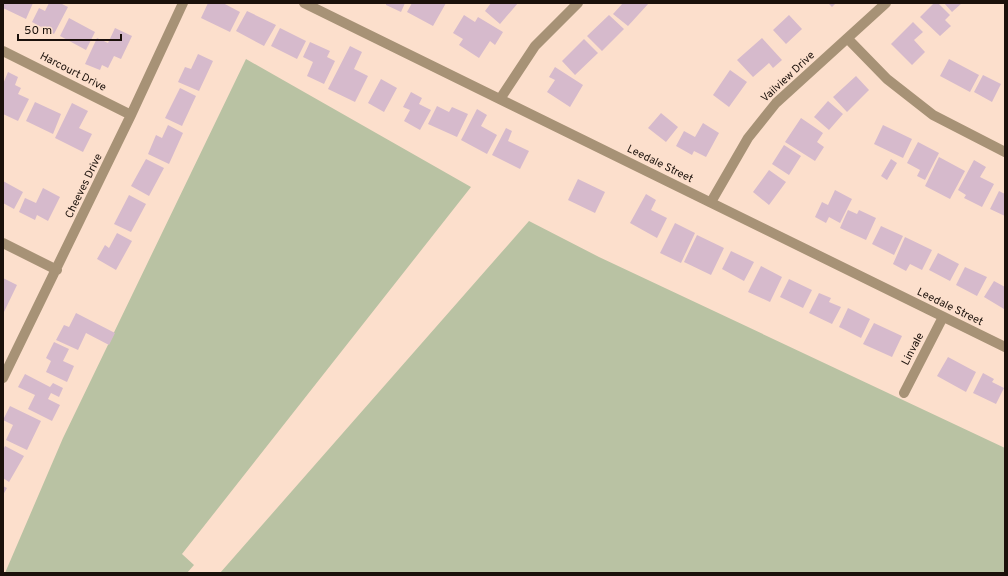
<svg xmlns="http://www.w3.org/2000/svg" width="1008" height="576" viewBox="0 0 1008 576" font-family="Overpass,sans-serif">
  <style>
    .green { fill: #b9c2a3 }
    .building { fill: #d6bacc }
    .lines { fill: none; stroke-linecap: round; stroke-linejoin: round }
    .minor { stroke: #a79276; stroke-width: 10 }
    .labels { text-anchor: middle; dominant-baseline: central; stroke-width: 3; stroke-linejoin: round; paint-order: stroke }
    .street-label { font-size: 11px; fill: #1b110b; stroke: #fcdfcc }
  </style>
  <rect width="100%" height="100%" fill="#fcdfcc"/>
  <path class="green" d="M 246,59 L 471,187 L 182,554 L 194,565 L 187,573 L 5,573 L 63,438 Z
    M 529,221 L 599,257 L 1005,448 L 1005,573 L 220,573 Z"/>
  <path class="building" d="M 3,3 L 33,3 L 26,19 L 3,8 Z
    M 49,3 L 60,3 L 68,7 L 54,34 L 32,22 L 39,8 L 45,11 Z
    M 208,3 L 223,3 L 240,12 L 230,32 L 201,18 Z
    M 386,3 L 405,3 L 401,12 L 386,5 Z
    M 412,3 L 446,3 L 433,26 L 407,12 Z
    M 491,3 L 518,3 L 500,24 L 485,11 Z
    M 623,3 L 649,3 L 628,26 L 613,14 Z
    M 828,3 L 836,3 L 832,7 Z
    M 934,3 L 938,3 L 950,15 L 945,20 L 951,26 L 940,36 L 920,17 Z
    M 944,3 L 962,3 L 952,12 Z
    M 247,11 L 276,25 L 264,46 L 236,31 Z
    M 464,15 L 475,22 L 478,17 L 503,32 L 495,45 L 490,41 L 479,58 L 459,45 L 463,39 L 453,33 Z
    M 609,15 L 624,29 L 602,51 L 587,36 Z
    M 789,15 L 802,29 L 786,44 L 773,30 Z
    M 69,18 L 95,32 L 86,50 L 60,36 Z
    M 913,22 L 923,32 L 914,40 L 925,52 L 912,65 L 891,44 Z
    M 115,28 L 132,36 L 121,59 L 114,56 L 108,68 L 102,65 L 100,70 L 85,64 L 97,38 L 108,43 Z
    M 280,28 L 306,41 L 297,59 L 271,46 Z
    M 762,38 L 782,60 L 773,68 L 769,63 L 753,77 L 737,60 Z
    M 584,39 L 598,53 L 575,75 L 562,61 Z
    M 310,42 L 330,51 L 327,57 L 335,61 L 324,84 L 307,76 L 313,62 L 303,57 Z
    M 350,46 L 362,52 L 354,69 L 368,76 L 355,102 L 328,89 Z
    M 198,54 L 213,61 L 199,91 L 178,82 L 185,67 L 191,69 Z
    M 949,59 L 979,75 L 970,92 L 940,76 Z
    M 555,67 L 583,85 L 570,107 L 547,92 L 555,80 L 549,77 Z
    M 730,70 L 747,82 L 729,107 L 713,95 Z
    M 8,72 L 18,77 L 15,85 L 21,88 L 18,94 L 29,99 L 18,121 L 3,114 L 3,84 Z
    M 983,75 L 1001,84 L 992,102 L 974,92 Z
    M 856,76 L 869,90 L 847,112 L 833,97 Z
    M 381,79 L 397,88 L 384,112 L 368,103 Z
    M 180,88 L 196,96 L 182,126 L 165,118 Z
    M 411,92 L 422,98 L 419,104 L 431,110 L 420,130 L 404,121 L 410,110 L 403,107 Z
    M 828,101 L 843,114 L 829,130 L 814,117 Z
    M 35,102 L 61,114 L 53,134 L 26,121 Z
    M 72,103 L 88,111 L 79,128 L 92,134 L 83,152 L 55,138 Z
    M 437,106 L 449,112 L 452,107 L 468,114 L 457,137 L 428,124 Z
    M 477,109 L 487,115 L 481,126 L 497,135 L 487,154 L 461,140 Z
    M 661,113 L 678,127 L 666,142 L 648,128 Z
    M 801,118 L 823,133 L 817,142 L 824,147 L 815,161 L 785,142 Z
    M 703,123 L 719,133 L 706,157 L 694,151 L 692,155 L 676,146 L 684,131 L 695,137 Z
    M 168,125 L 183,133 L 169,164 L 148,154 L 156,135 L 162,138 Z
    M 883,125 L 912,139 L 903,158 L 874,144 Z
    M 506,128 L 512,131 L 508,141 L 529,151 L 520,169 L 492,155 Z
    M 918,142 L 939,153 L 925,180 L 917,176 L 920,170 L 907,163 Z
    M 784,145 L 801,156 L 789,175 L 772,164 Z
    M 939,157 L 965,171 L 950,199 L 925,186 Z
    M 146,159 L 164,168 L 149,196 L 131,186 Z
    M 891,159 L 897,163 L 887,180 L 881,176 Z
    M 974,160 L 986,167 L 980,177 L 994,184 L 982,207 L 964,198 L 966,195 L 958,190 Z
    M 769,170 L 786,182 L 769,205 L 753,192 Z
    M 578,179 L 605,192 L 595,213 L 568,200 Z
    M 3,181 L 23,192 L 14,209 L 3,203 Z
    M 43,188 L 60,197 L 48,221 L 37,215 L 35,220 L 19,212 L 25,198 L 36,203 Z
    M 835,190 L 852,199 L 840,223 L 829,217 L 826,223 L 815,217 L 822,202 L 828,205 Z
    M 999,191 L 1005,194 L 1005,216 L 990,209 Z
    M 646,194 L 656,200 L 651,210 L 667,218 L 657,238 L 630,223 Z
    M 129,195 L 146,204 L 131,232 L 114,224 Z
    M 848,210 L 857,214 L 859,210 L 876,218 L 866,240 L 840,228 Z
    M 675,223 L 695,233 L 681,263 L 660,253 Z
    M 881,226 L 903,236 L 894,255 L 872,244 Z
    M 117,233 L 132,241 L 116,270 L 97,259 L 105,245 L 109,248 Z
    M 697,235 L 724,248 L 711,275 L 684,262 Z
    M 905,237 L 932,250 L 922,270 L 910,264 L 906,271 L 893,264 Z
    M 731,251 L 754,262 L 744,281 L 722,269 Z
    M 938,253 L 959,264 L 950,281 L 929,270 Z
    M 761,266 L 782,277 L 770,302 L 748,292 Z
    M 965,267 L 987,277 L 977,296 L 956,285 Z
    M 3,278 L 17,285 L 3,314 Z
    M 789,279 L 812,290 L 803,308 L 780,297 Z
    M 994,281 L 1005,287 L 1004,309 L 984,297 Z
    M 819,293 L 831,298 L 829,302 L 841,307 L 832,324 L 809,313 Z
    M 848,308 L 870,319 L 861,338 L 839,327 Z
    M 76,313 L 115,333 L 109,345 L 86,333 L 78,350 L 56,340 L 64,325 L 69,327 Z
    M 874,323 L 902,336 L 892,357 L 863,344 Z
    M 54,342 L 69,349 L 63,361 L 74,366 L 67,382 L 46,372 L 51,361 L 46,358 Z
    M 948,357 L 976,372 L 966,392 L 937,376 Z
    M 983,373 L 994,379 L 992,382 L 1004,388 L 996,404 L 973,393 Z
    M 25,374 L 50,387 L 53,383 L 63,388 L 59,397 L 51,393 L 48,399 L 60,405 L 52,421 L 28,409 L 35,395 L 18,387 Z
    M 10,406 L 41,421 L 27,450 L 6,440 L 13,425 L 3,420 Z
    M 5,446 L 24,456 L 9,482 L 3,478 L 3,450 Z
    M 3,486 L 7,488 L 3,495 Z"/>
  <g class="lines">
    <path class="minor" d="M 304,3 L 1005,347
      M 848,39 L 887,79 L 933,115 L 1005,152
      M 3,51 L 131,115
      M 500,99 L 535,46 L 578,3
      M 711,202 L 748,138 L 776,103 L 886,3
      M 3,243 L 57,270
      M 3,378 L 131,115 L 183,3
      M 904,393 L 943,317"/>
  </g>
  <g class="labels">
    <g class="street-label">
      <text transform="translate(73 72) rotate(27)">Harcourt Drive</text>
      <text transform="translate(788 77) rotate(-43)">Vailview Drive</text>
      <text transform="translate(660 164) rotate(26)">Leedale Street</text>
      <text transform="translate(84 186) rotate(-64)">Cheeves Drive</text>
      <text transform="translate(950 307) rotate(26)">Leedale Street</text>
      <text transform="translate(913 349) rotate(-62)">Linvale</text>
    </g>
  </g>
  <rect width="1008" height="576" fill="none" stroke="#1b110b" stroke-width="8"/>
  <path d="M18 34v6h103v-6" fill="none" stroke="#1b110b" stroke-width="2"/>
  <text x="24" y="34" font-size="12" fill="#1b110b" stroke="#fcdfcc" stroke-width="3" paint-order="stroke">50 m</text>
</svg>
